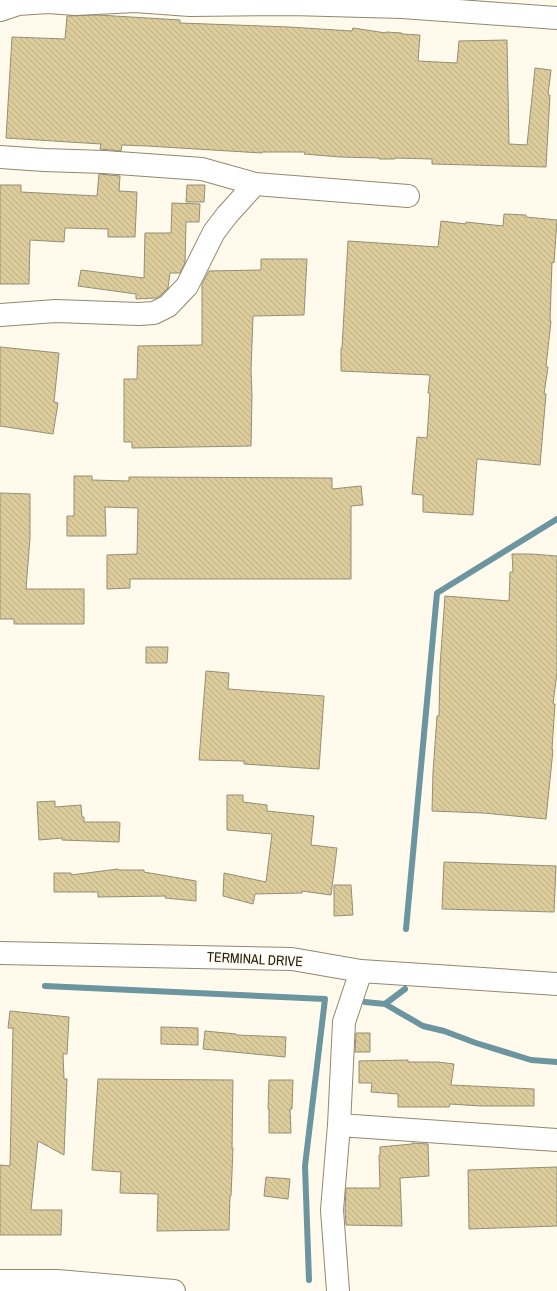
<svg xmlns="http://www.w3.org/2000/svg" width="557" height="1291" viewBox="0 0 557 1291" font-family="'Archivo Narrow',sans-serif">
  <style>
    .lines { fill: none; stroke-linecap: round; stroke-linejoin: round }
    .stream { stroke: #6b959f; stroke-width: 6 }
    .building { fill: url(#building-back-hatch); stroke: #958e76 }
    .minor-casing { stroke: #908971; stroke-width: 24 }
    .minor { stroke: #fff; stroke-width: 22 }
    .labels { text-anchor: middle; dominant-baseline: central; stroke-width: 3.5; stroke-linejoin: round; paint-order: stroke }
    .street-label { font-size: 14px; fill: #201d14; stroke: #fffaeb }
  </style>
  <defs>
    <pattern id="building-back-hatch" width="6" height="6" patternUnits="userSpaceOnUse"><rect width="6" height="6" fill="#dccc9b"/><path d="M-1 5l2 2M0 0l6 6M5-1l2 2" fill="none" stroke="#bcaf85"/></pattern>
  </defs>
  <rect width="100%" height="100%" fill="#fffaeb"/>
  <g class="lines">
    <path class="stream" d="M 406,929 L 437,593 L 557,519
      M 45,986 L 325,999 L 305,1166 L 309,1280
      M 365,1002 L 385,1004 L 423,1026 L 444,1031 L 476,1043 L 531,1060 L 557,1062
      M 385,1004 L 405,989"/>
  </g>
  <path class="building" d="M 98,15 L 180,20 L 180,23 L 289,27 L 352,31 L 353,28 L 386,33 L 386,32 L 402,33 L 402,34 L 420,35 L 418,61 L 457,63 L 459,41 L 507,40 L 509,144 L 527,145 L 535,68 L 551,70 L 548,95 L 550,95 L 546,167 L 432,164 L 432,159 L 395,158 L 395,159 L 379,159 L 379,158 L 340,157 L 304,154 L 305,152 L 262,152 L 262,153 L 147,146 L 122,145 L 121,151 L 100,149 L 101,144 L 6,138 L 12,37 L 65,39 L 67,16 Z
    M 99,174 L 120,176 L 119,191 L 137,192 L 135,237 L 108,237 L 108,229 L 65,228 L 64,242 L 30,240 L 29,284 L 0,284 L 0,185 L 21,185 L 21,192 L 97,196 Z
    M 187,185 L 205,185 L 204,202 L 186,202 Z
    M 172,203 L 200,204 L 199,222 L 186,222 L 185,263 L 180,273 L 170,273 L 168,288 L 160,296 L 156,298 L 136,299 L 136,294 L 78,286 L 81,270 L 144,278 L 145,233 L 171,233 Z
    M 504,214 L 526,215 L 526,217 L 557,220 L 554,263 L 552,262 L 550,321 L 551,321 L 546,367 L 548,367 L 544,394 L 546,394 L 540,465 L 477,459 L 473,515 L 423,512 L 423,495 L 412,494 L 417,437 L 427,438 L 430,393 L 428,393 L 430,375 L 341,371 L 341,348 L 342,348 L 348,241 L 438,247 L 441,221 L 466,224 L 466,222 L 503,226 Z
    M 261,259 L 307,259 L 304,315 L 253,316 L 251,370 L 252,396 L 251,446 L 132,448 L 132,442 L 124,442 L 124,379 L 137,379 L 138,346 L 202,345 L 202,284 L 209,271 L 261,270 Z
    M 0,347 L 59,353 L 54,402 L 58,403 L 53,434 L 0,426 Z
    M 74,476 L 92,476 L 92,480 L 129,481 L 129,477 L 332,478 L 332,489 L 361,486 L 363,505 L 351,506 L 351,579 L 130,579 L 130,588 L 107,589 L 107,555 L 137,554 L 138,508 L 105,507 L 106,536 L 67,536 L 67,516 L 74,516 Z
    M 0,493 L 30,494 L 30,538 L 26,589 L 84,589 L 84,624 L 14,624 L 14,619 L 0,619 Z
    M 512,554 L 531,554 L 557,556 L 557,673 L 553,704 L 555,704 L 552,749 L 553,750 L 546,819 L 483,813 L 432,811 L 433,772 L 437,716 L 439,716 L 440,666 L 445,596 L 509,601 L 510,572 L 513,572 Z
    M 146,647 L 168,647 L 167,663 L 146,663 Z
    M 206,671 L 229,673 L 228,689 L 324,696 L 319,769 L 244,764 L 244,761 L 199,760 Z
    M 227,795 L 243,795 L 243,802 L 267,805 L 267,811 L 314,816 L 311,845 L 337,848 L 331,895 L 302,891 L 302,893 L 255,894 L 253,904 L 223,896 L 224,873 L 266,882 L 272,834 L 227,830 Z
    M 55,801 L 55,807 L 81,805 L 82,817 L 84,817 L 84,822 L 118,822 L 120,823 L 119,842 L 62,840 L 62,838 L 39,840 L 37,802 Z
    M 444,862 L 556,866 L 554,912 L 442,909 Z
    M 118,869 L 118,870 L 144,870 L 144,872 L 196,881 L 196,901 L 165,898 L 166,896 L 98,897 L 98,892 L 54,892 L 54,873 L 71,873 L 71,875 Z
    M 334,885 L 351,885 L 353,915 L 334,916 Z
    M 10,1011 L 69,1017 L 67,1054 L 63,1054 L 64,1079 L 67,1079 L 64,1155 L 38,1141 L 31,1210 L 62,1210 L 61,1235 L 0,1235 L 0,1165 L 10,1166 L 13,1028 L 8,1028 Z
    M 161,1027 L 198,1028 L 198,1045 L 161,1044 Z
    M 205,1031 L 236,1034 L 236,1035 L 286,1037 L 285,1057 L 203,1049 Z
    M 356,1033 L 370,1033 L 370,1052 L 355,1052 Z
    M 408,1060 L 408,1062 L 438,1062 L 454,1064 L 451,1085 L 534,1089 L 534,1106 L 481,1106 L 450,1104 L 449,1107 L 398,1107 L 398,1094 L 371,1092 L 372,1083 L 359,1083 L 359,1061 Z
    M 98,1079 L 233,1080 L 232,1148 L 233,1148 L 231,1196 L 230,1196 L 229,1230 L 157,1231 L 158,1194 L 120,1193 L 121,1172 L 92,1170 Z
    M 269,1080 L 293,1080 L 292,1109 L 290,1109 L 291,1133 L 269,1133 L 269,1109 L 268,1109 Z
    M 412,1143 L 428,1144 L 429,1176 L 400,1178 L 402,1226 L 346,1225 L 345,1210 L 346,1188 L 380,1188 L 379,1155 L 380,1155 L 380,1147 L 412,1144 Z
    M 557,1167 L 557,1226 L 469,1229 L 468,1170 Z
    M 266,1177 L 290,1179 L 288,1199 L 264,1196 Z"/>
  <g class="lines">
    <g class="minor-casing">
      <path id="minor" d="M 0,10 L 18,4 L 48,2 L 76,4 L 135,1 L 190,5 L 291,4 L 402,7 L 557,18
        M 0,157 L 44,160 L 104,162 L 202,169 L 255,184 L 408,196
        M 0,315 L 56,311 L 139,314 L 154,313 L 168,306 L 187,286 L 214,232 L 227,215 L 255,184
        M 0,953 L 292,959 L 361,971 L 557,984
        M 339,1125 L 557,1140
        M 0,1281 L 57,1281 L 174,1291
        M 338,1291 L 332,1210 L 339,1125 L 344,1022 L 361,971"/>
    </g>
    <use href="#minor" class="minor"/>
  </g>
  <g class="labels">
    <g class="street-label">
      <text transform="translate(255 959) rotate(3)">TERMINAL DRIVE</text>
    </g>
  </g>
</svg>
